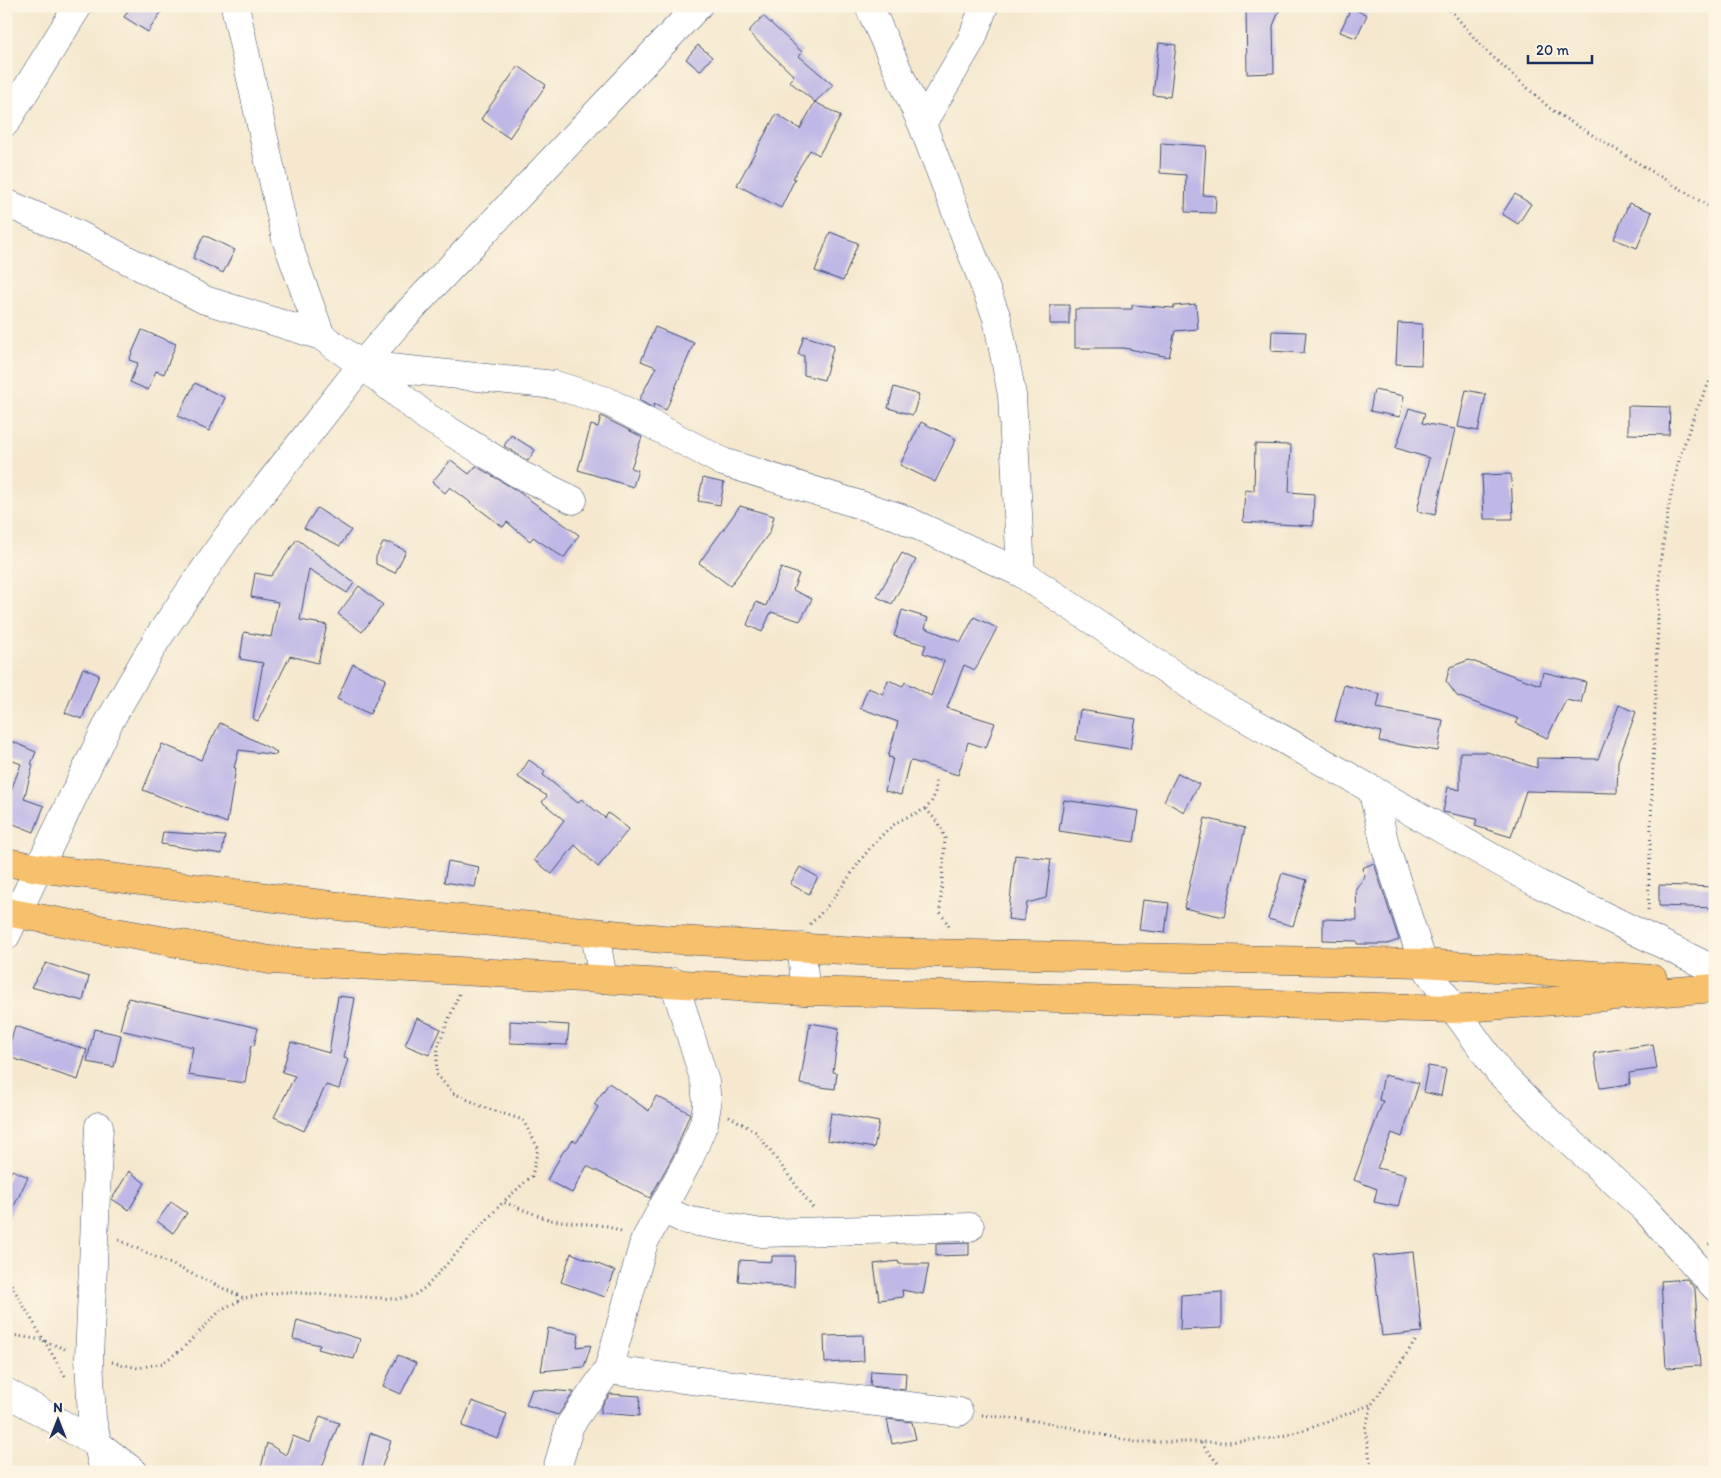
<svg xmlns="http://www.w3.org/2000/svg" width="1721" height="1478" viewBox="0 0 1721 1478" font-family="Itim,sans-serif">
  <style>
    .building { fill: #bfb8e6 }
    .lines { fill: none; stroke-linecap: round; stroke-linejoin: round }
    .minor-casing { stroke: #3c4b6f; stroke-width: 29 }
    .major-casing { stroke: #3c4b6f; stroke-width: 29 }
    .path { stroke: #3c4b6f; stroke-width: 3; stroke-dasharray: 1 4; stroke-linecap: butt }
    .minor { stroke: #fff; stroke-width: 28 }
    .major { stroke: #f7c06c; stroke-width: 28 }
  </style>
  <rect width="100%" height="100%" fill="#fcf5e5"/>
  <filter id="ink" filterUnits="userSpaceOnUse"><feTurbulence type="fractalNoise" baseFrequency=".02" numOctaves="2"/><feDisplacementMap in="SourceGraphic" scale="10" xChannelSelector="R" yChannelSelector="G"/><feConvolveMatrix kernelMatrix="1 2 1 2 8 2 1 2 1" color-interpolation-filters="sRGB"/></filter>
  <filter id="wash" filterUnits="userSpaceOnUse"><feTurbulence type="fractalNoise" baseFrequency=".0096" numOctaves="4" result="noise"/><feDisplacementMap in="SourceGraphic" scale="20" xChannelSelector="R" yChannelSelector="G"/><feGaussianBlur stdDeviation="1.12" result="paint"/><feColorMatrix in="noise" values="0 0 0 0 0 0 0 0 0 0 0 0 0 0 0 0 0 1.4 0 .05"/><feComposite in="paint" operator="in"/></filter>
  <g filter="url(#wash)">
    <rect width="100%" height="100%" fill="#f5e8cf"/>
    <g id="blocks">
      <path class="building" d="M 131,6 L 165,6 L 148,32 L 124,17 Z
        M 1246,6 L 1281,6 L 1273,26 L 1274,73 L 1247,74 Z
        M 1351,8 L 1367,15 L 1356,38 L 1340,32 Z
        M 763,16 L 802,52 L 799,56 L 833,85 L 815,102 L 789,81 L 794,76 L 748,32 Z
        M 1159,43 L 1176,45 L 1170,97 L 1153,95 Z
        M 698,45 L 712,57 L 700,71 L 686,59 Z
        M 518,66 L 546,85 L 509,138 L 481,119 Z
        M 815,102 L 841,116 L 819,155 L 810,150 L 793,178 L 795,179 L 781,208 L 737,185 L 776,114 L 800,129 Z
        M 1161,143 L 1206,146 L 1203,195 L 1216,196 L 1215,213 L 1185,212 L 1186,175 L 1160,173 Z
        M 1515,194 L 1531,204 L 1518,224 L 1502,214 Z
        M 1629,203 L 1652,212 L 1637,248 L 1614,239 Z
        M 830,232 L 858,243 L 843,281 L 815,271 Z
        M 204,235 L 235,250 L 223,273 L 193,258 Z
        M 1196,304 L 1198,329 L 1175,331 L 1169,357 L 1124,348 L 1075,348 L 1075,309 L 1132,309 L 1132,305 L 1174,308 L 1174,306 Z
        M 1050,305 L 1069,305 L 1069,324 L 1050,324 Z
        M 1398,323 L 1422,324 L 1421,365 L 1396,364 Z
        M 655,327 L 694,343 L 666,410 L 654,404 L 653,408 L 639,400 L 656,367 L 641,361 Z
        M 142,330 L 176,344 L 164,374 L 156,371 L 148,390 L 130,382 L 138,363 L 129,360 Z
        M 1272,331 L 1306,332 L 1304,353 L 1271,351 Z
        M 804,336 L 834,345 L 824,380 L 804,375 L 804,356 L 798,354 Z
        M 195,383 L 225,398 L 209,431 L 178,416 Z
        M 894,387 L 919,395 L 913,415 L 888,408 Z
        M 1374,390 L 1404,396 L 1400,417 L 1370,411 Z
        M 1466,390 L 1486,394 L 1478,431 L 1458,427 Z
        M 1628,406 L 1670,407 L 1669,435 L 1628,434 Z
        M 1409,408 L 1425,413 L 1422,423 L 1455,429 L 1435,515 L 1417,511 L 1429,458 L 1396,448 Z
        M 601,416 L 642,437 L 631,468 L 638,470 L 633,487 L 578,470 L 591,425 L 598,427 Z
        M 921,422 L 956,439 L 935,482 L 900,465 Z
        M 511,435 L 535,450 L 528,461 L 504,446 Z
        M 1255,444 L 1291,445 L 1289,492 L 1314,494 L 1313,526 L 1243,522 L 1245,490 L 1254,491 Z
        M 451,460 L 469,474 L 476,466 L 516,490 L 579,535 L 564,558 L 533,537 L 530,541 L 507,522 L 503,527 L 450,487 L 445,493 L 432,482 Z
        M 1511,474 L 1513,519 L 1484,519 L 1482,475 Z
        M 703,478 L 724,483 L 720,505 L 698,501 Z
        M 740,506 L 774,516 L 770,532 L 730,586 L 699,563 Z
        M 317,508 L 351,530 L 340,546 L 304,528 Z
        M 297,539 L 354,583 L 347,593 L 309,569 L 300,620 L 327,625 L 318,663 L 290,656 L 258,721 L 253,719 L 263,663 L 240,659 L 244,632 L 271,637 L 278,602 L 251,597 L 255,573 L 271,576 Z
        M 383,543 L 390,543 L 406,551 L 395,573 L 376,564 L 376,557 Z
        M 902,553 L 916,560 L 892,604 L 877,597 Z
        M 781,568 L 799,574 L 793,590 L 812,599 L 800,621 L 771,612 L 762,632 L 747,625 L 756,602 L 766,606 Z
        M 359,586 L 383,605 L 362,632 L 338,614 Z
        M 902,610 L 928,618 L 925,628 L 961,642 L 974,617 L 997,628 L 975,670 L 964,665 L 947,708 L 995,723 L 986,748 L 968,742 L 958,775 L 912,761 L 909,762 L 901,795 L 885,791 L 893,758 L 888,757 L 898,722 L 860,708 L 868,688 L 883,694 L 888,680 L 903,686 L 905,682 L 931,696 L 944,661 L 923,653 L 926,645 L 894,636 Z
        M 1469,660 L 1540,685 L 1543,672 L 1586,682 L 1581,703 L 1566,700 L 1547,738 L 1516,723 L 1519,719 L 1457,696 L 1446,681 L 1450,667 Z
        M 353,664 L 386,679 L 370,714 L 337,699 Z
        M 83,668 L 99,675 L 82,719 L 65,713 Z
        M 1344,685 L 1380,694 L 1377,708 L 1443,720 L 1438,751 L 1379,741 L 1381,732 L 1335,721 Z
        M 1619,705 L 1636,712 L 1618,761 L 1617,793 L 1526,791 L 1511,837 L 1475,826 L 1477,819 L 1443,812 L 1448,787 L 1460,790 L 1460,752 L 1487,752 L 1537,768 L 1537,758 L 1598,759 Z
        M 1080,710 L 1136,719 L 1130,749 L 1076,740 Z
        M 220,723 L 277,752 L 276,755 L 239,750 L 234,768 L 236,768 L 227,823 L 143,790 L 162,744 L 201,760 Z
        M 11,741 L 36,752 L 31,764 L 33,765 L 24,799 L 44,806 L 34,832 L 6,821 L 6,803 L 21,764 L 6,758 Z
        M 529,760 L 545,771 L 543,775 L 578,803 L 581,799 L 605,818 L 608,813 L 629,829 L 598,867 L 575,845 L 552,874 L 534,860 L 564,820 L 542,802 L 547,796 L 518,777 Z
        M 1178,773 L 1199,784 L 1184,812 L 1164,801 Z
        M 1064,800 L 1139,811 L 1134,842 L 1059,831 Z
        M 1205,818 L 1245,828 L 1224,917 L 1184,908 Z
        M 163,832 L 225,836 L 222,854 L 161,844 Z
        M 1015,855 L 1051,859 L 1046,898 L 1027,903 L 1024,921 L 1008,919 Z
        M 448,861 L 479,867 L 475,887 L 444,882 Z
        M 1374,863 L 1399,940 L 1387,944 L 1357,944 L 1357,941 L 1323,940 L 1323,919 L 1357,920 L 1356,888 L 1365,877 L 1362,868 Z
        M 800,867 L 818,877 L 809,894 L 790,884 Z
        M 1282,873 L 1307,880 L 1293,926 L 1268,919 Z
        M 1659,885 L 1715,887 L 1715,908 L 1659,906 Z
        M 1143,900 L 1169,903 L 1165,933 L 1139,930 Z
        M 46,963 L 89,977 L 83,1001 L 31,987 Z
        M 338,996 L 355,998 L 344,1058 L 348,1059 L 339,1089 L 326,1085 L 304,1131 L 274,1117 L 295,1076 L 282,1072 L 291,1042 L 329,1053 Z
        M 128,998 L 258,1028 L 254,1046 L 251,1045 L 245,1083 L 188,1075 L 193,1047 L 120,1030 Z
        M 417,1018 L 441,1029 L 429,1055 L 405,1045 Z
        M 510,1021 L 569,1025 L 567,1045 L 510,1043 Z
        M 810,1023 L 839,1028 L 833,1072 L 837,1073 L 835,1089 L 800,1084 Z
        M 15,1026 L 87,1050 L 78,1080 L 6,1056 Z
        M 94,1029 L 121,1035 L 114,1067 L 87,1062 Z
        M 1653,1044 L 1657,1069 L 1629,1073 L 1630,1084 L 1600,1088 L 1594,1053 Z
        M 1428,1066 L 1446,1069 L 1441,1096 L 1423,1092 Z
        M 1384,1075 L 1419,1083 L 1402,1137 L 1392,1133 L 1377,1168 L 1406,1175 L 1398,1207 L 1374,1202 L 1377,1189 L 1354,1180 L 1383,1101 L 1379,1100 Z
        M 609,1083 L 649,1111 L 656,1096 L 690,1113 L 675,1152 L 650,1198 L 587,1166 L 572,1193 L 547,1180 L 563,1152 L 573,1140 L 577,1142 L 598,1107 L 594,1104 Z
        M 831,1113 L 879,1122 L 874,1148 L 827,1140 Z
        M 12,1170 L 28,1177 L 6,1223 L 6,1185 Z
        M 129,1171 L 145,1183 L 129,1210 L 112,1199 Z
        M 171,1202 L 187,1213 L 173,1233 L 157,1221 Z
        M 969,1243 L 969,1255 L 936,1256 L 936,1244 Z
        M 1413,1252 L 1422,1332 L 1382,1336 L 1373,1256 Z
        M 571,1253 L 615,1271 L 605,1297 L 561,1282 Z
        M 772,1256 L 795,1256 L 794,1287 L 771,1286 L 771,1284 L 738,1281 L 740,1260 L 772,1262 Z
        M 898,1261 L 899,1264 L 929,1264 L 923,1294 L 902,1290 L 903,1297 L 879,1300 L 874,1264 Z
        M 1687,1279 L 1695,1289 L 1700,1366 L 1666,1368 L 1661,1281 Z
        M 1222,1292 L 1222,1328 L 1180,1330 L 1181,1295 Z
        M 297,1320 L 360,1339 L 354,1359 L 318,1349 L 320,1345 L 293,1339 Z
        M 548,1328 L 579,1334 L 577,1347 L 591,1345 L 584,1367 L 541,1371 Z
        M 863,1335 L 864,1361 L 825,1363 L 824,1336 Z
        M 398,1355 L 416,1363 L 401,1394 L 383,1386 Z
        M 871,1371 L 906,1373 L 905,1390 L 870,1386 Z
        M 532,1389 L 574,1392 L 558,1415 L 526,1405 Z
        M 610,1394 L 640,1396 L 639,1416 L 601,1413 L 601,1407 Z
        M 472,1401 L 507,1414 L 498,1439 L 462,1426 Z
        M 320,1416 L 339,1423 L 320,1472 L 260,1472 L 267,1443 L 286,1455 L 293,1436 L 310,1443 Z
        M 887,1419 L 912,1422 L 916,1439 L 892,1444 Z
        M 370,1433 L 391,1441 L 380,1472 L 361,1472 Z"/>
    </g>
  </g>
  <g filter="url(#ink)">
    <use href="#blocks" fill-opacity="0" stroke="#3c4b6f" stroke-width="1"/>
    <g class="lines">
      <g class="minor-casing">
        <path id="minor" d="M 235,6 L 286,239 L 321,336
          M 869,6 L 922,124 L 972,39 L 984,6
          M 6,122 L 78,6
          M 922,124 L 997,318 L 1012,395 L 1021,573
          M 6,203 L 77,234 L 205,300 L 321,336 L 362,365 L 427,417 L 519,474 L 573,500
          M 362,365 L 555,385 L 607,401 L 723,462 L 899,517 L 1021,573 L 1203,694 L 1539,884 L 1715,970
          M 1372,789 L 1386,849 L 1423,963 L 1454,1009 L 1499,1072 L 1554,1127 L 1645,1209 L 1715,1287
          M 595,934 L 603,979
          M 6,936 L 109,722 L 157,639 L 225,540 L 362,365 L 399,322 L 698,6
          M 802,947 L 805,991
          M 99,1126 L 89,1358 L 92,1419 L 104,1472
          M 661,1209 L 686,1220 L 762,1233 L 970,1227
          M 608,1370 L 959,1412
          M 6,1392 L 99,1445 L 134,1472
          M 556,1472 L 570,1425 L 608,1370 L 644,1242 L 689,1159 L 704,1123 L 707,1105 L 705,1082 L 674,982"/>
      </g>
      <g class="major-casing">
        <path id="major" d="M 6,862 L 38,868 L 362,909 L 663,939 L 875,952 L 1423,963 L 1653,979
          M 6,912 L 270,960 L 805,991 L 1454,1009 L 1715,988"/>
      </g>
      <path class="path" d="M 1447,6 L 1483,48 L 1553,111 L 1715,210
        M 926,809 L 939,824 L 945,838 L 940,912 L 951,929
        M 1648,910 L 1660,564 L 1669,504 L 1680,456 L 1695,413 L 1715,370
        M 810,924 C 842,896 858,854 891,827 C 913,808 937,818 936,778
        M 459,994 L 438,1046 L 436,1074 L 453,1093 L 486,1108 L 523,1120 L 538,1148 L 532,1176 L 503,1202
        M 729,1116 L 756,1132 L 813,1208
        M 119,1240 L 244,1298 L 283,1292 L 396,1299 L 413,1296 L 426,1287 L 503,1202 L 550,1220 L 607,1226 L 623,1233
        M 1709,1245 L 1715,1240
        M 6,1276 L 65,1376
        M 6,1334 L 42,1340 L 65,1349
        M 112,1362 L 138,1368 L 163,1363 L 182,1349 L 222,1309 L 243,1299
        M 982,1415 L 1045,1422 L 1135,1442 L 1227,1442 L 1275,1438 L 1311,1428 L 1372,1404
        M 1201,1443 L 1225,1472
        M 1372,1472 L 1365,1429 L 1372,1404 L 1416,1340"/>
      <use href="#minor" class="minor"/>
      <use href="#major" class="major"/>
    </g>
  </g>
  <rect width="1721" height="1478" fill="none" stroke="#fcf5e5" stroke-width="25"/>
  <g transform="translate(58 1420)" stroke="#fcf5e5" stroke-width="4" paint-order="stroke">
  <path d="M0-4L9 19L0 12L-9 19Z" fill="#1b2f5e"/>
  <text y="-8" font-size="14" font-weight="bold" text-anchor="middle" fill="#1b2f5e">N</text>
  </g>
  <path d="M1528 55v8h64v-8" fill="none" stroke="#1b2f5e" stroke-width="2.5"/>
  <text x="1536" y="55" font-size="15" fill="#1b2f5e" stroke="#fcf5e5" stroke-width="4" paint-order="stroke">20 m</text>
</svg>
